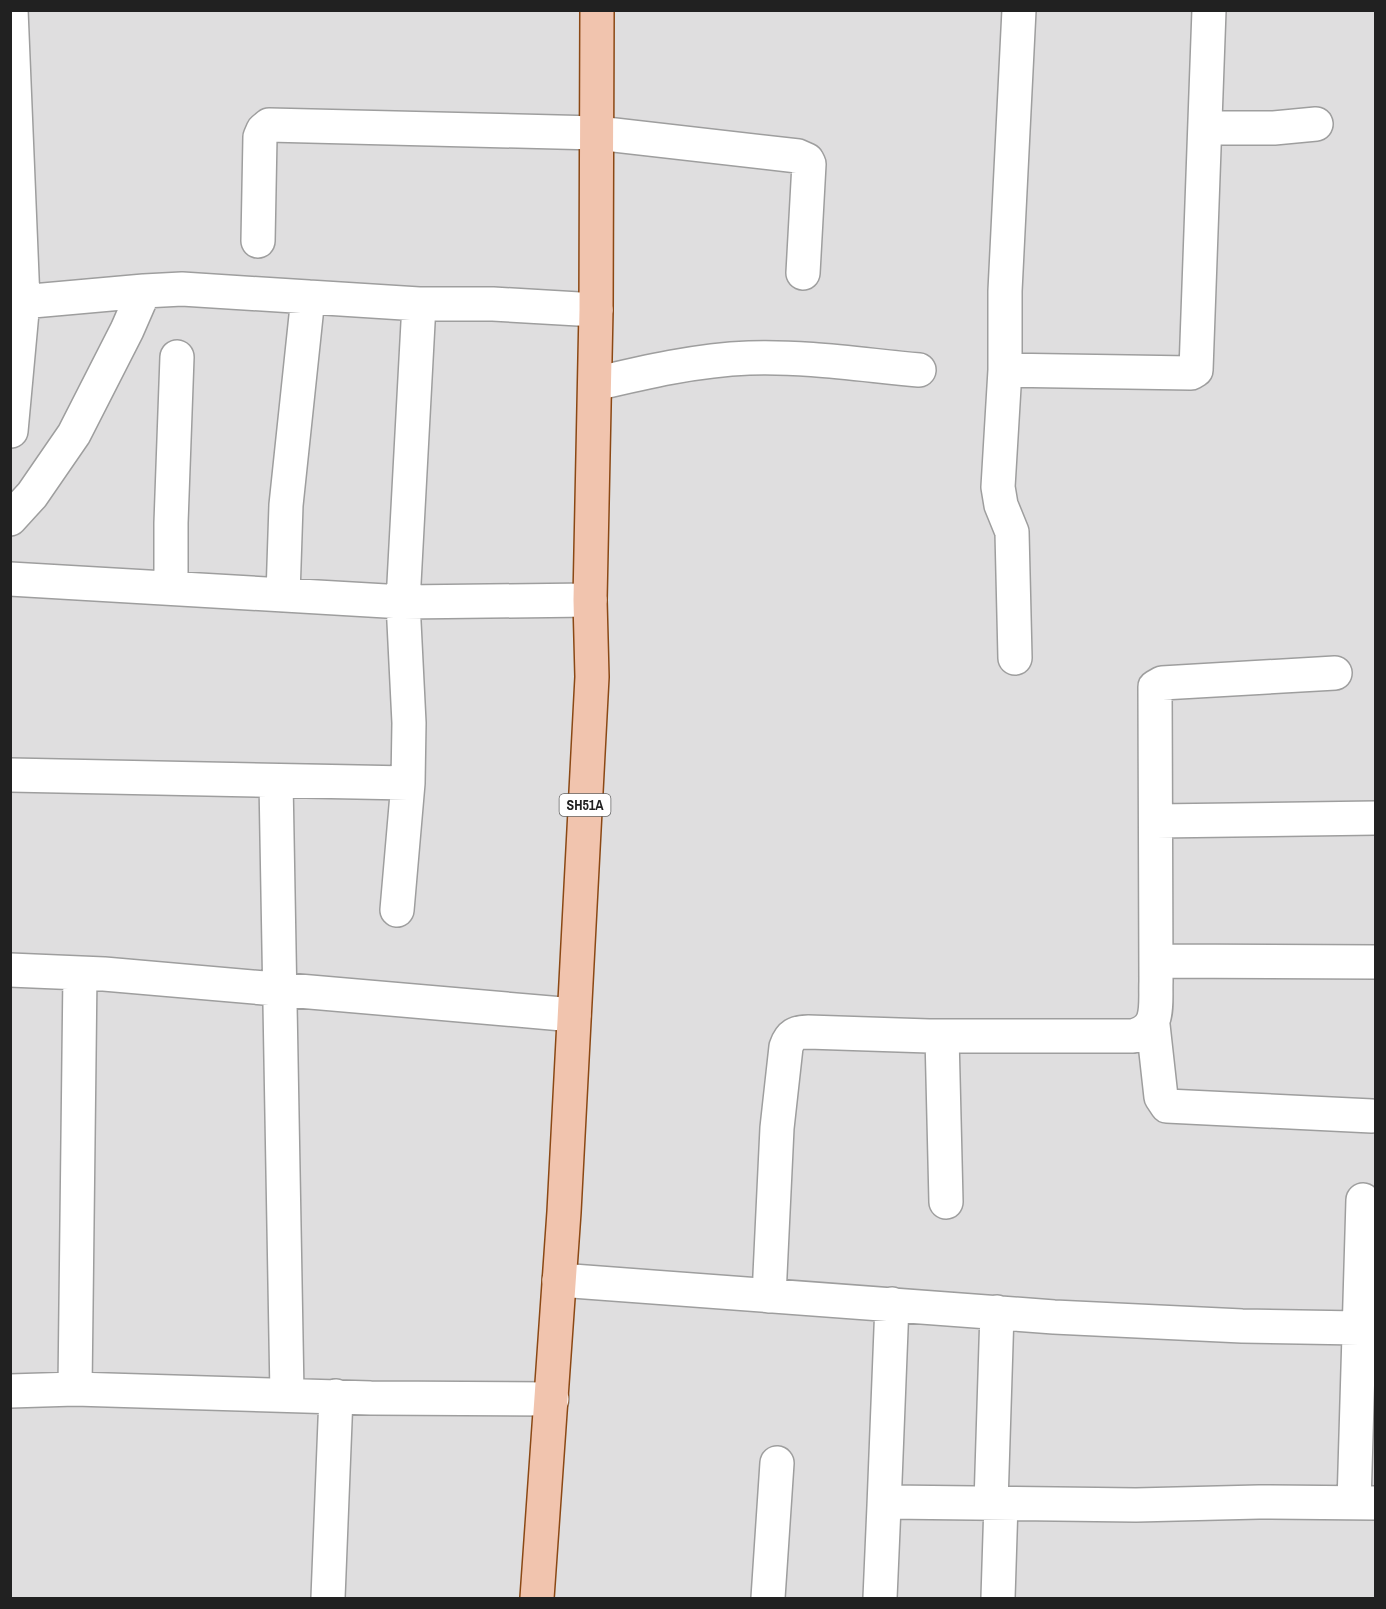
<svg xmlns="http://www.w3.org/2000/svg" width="1386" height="1609" viewBox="0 0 1386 1609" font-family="'Archivo Narrow',sans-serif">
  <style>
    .residential { fill: #dfdedf }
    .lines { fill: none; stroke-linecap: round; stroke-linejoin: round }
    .minor-casing { stroke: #9e9e9e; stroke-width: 36 }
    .primary-casing { stroke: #8b4814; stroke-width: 36 }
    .minor { stroke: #fff; stroke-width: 33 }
    .primary { stroke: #f1c4ae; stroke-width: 33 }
    .labels { text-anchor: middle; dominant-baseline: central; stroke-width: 6; stroke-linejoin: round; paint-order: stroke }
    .shield { fill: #fff; stroke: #646464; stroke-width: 1.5 }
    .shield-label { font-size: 14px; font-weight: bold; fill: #212121 }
  </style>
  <rect width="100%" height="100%" fill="#f0ece9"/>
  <path class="residential" d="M 11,11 L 1375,11 L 1375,1598 L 11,1598 Z"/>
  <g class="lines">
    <g class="minor-casing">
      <path id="minor" d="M 1205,128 L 1274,128 L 1316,124
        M 258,241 L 260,137 L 263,130 L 269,125 L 597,133 L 798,156 L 807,160 L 809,164 L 803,273
        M 10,303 L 144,291 L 182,289 L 419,304 L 493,304 L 596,310
        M 1005,370 L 1191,373 L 1196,370 L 1209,10
        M 595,384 C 645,372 697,360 749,358 C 806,356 863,365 919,370
        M 11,431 L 23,301 L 11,10
        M 10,519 L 32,495 L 74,434 L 127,330 L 144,291
        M 10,579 L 403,602 L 590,600
        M 171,588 L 171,523 L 177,357
        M 283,595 L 286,505 L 308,297
        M 1015,658 L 1012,532 L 1001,505 L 998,487 L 1005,370 L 1005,291 L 1019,10
        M 10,775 L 408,783
        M 276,781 L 287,1394
        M 1156,821 L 1376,818
        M 397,910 L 408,783 L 409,723 L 403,602 L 419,304
        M 1156,961 L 1376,962
        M 10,970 L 104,974 L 574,1015
        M 1153,1025 L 1161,1097 L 1167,1106 L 1372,1116
        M 942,1036 L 946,1202
        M 559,1280 L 1054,1317 L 1242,1326 L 1359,1328
        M 769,1296 L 777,1128 L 786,1047 C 790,1035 796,1032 808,1032 L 929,1036 L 1133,1036 C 1161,1029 1155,1005 1156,981 L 1155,687 L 1162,683 L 1335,673
        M 75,1389 L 80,973
        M 10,1391 L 75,1389 L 371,1398 L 552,1399
        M 991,1503 L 997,1312
        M 1354,1503 L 1363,1200
        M 884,1506 L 892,1304
        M 328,1598 L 336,1396
        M 768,1598 L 777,1463
        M 880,1598 L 884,1506 L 888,1502 L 1136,1505 L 1259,1502 L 1376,1503
        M 998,1598 L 1001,1503"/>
    </g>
    <g class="primary-casing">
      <path id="primary" d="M 537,1598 L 564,1212 L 592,677 L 590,600 L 596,310 L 597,10"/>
    </g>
    <use href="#minor" class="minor"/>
    <use href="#primary" class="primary"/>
  </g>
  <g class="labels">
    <rect class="shield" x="559.5" y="794" width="51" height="22" rx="4.5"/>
    <g class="shield-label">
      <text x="585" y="805">SH51A</text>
    </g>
  </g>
  <rect width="1386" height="1609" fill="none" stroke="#212121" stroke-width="24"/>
</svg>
